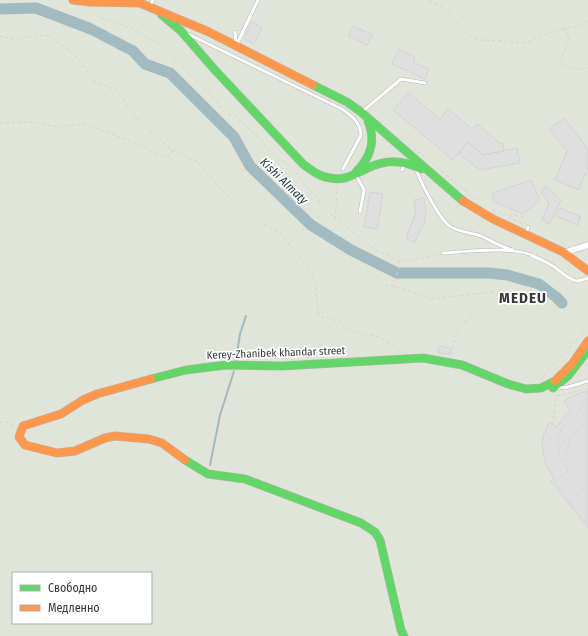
<svg xmlns="http://www.w3.org/2000/svg" width="588" height="636" viewBox="0 0 588 636" font-family="'Fira Sans Condensed',sans-serif">
  <style>
    .green { fill: #e1e4d8; fill-rule: evenodd }
    .lines { fill: none; stroke-linecap: round; stroke-linejoin: round }
    .stream { stroke: #a1bbc0; stroke-width: 2 }
    .river { stroke: #a1bbc0; stroke-width: 11 }
    .building { fill: #e0dfe0; stroke: #d4d3d4 }
    .lane-casing { stroke: #b7b7b9; stroke-width: 4 }
    .street-casing { stroke: #b7b7b9; stroke-width: 7 }
    .fast-casing { stroke: #b7b7b9; stroke-width: 9 }
    .slow-casing { stroke: #b7b7b9; stroke-width: 9 }
    .path { stroke: #d4d4d5; stroke-width: 1; stroke-dasharray: 3 3; stroke-linecap: butt }
    .lane { stroke: #fefefe; stroke-width: 3 }
    .street { stroke: #fefefe; stroke-width: 6 }
    .fast { stroke: #63d668; stroke-width: 8 }
    .slow { stroke: #ff974d; stroke-width: 8 }
    .labels { text-anchor: middle; dominant-baseline: central; stroke-width: 3.5; stroke-linejoin: round; paint-order: stroke }
    .street-label { font-size: 11px; fill: #38383a; stroke: #fff }
    .water-label { font-size: 12px; font-style: italic; fill: #0f363b; stroke: #fff }
    .district-label { font-size: 15px; font-weight: bold; letter-spacing: 1px; fill: #38383a; stroke: #fff }
  </style>
  <rect width="100%" height="100%" fill="#f6f6f9"/>
  <path class="green" d="M 0,0 L 588,0 L 588,636 L 0,636 ZM 13,573 L 151,573 L 151,623 L 13,623 Z"/>
  <g class="lines">
    <path class="stream" d="M 236,360 L 240,334 L 246,316
      M 210,465 L 220,415 L 234,371"/>
    <path class="river" d="M 0,9 L 36,8 L 91,29 L 133,51 L 145,64 L 170,73 L 234,137 L 250,166 L 311,225 L 351,250 L 397,273 L 489,273 L 507,275 L 539,284 L 556,297 L 562,303"/>
  </g>
  <path class="building" d="M 252,22 L 262,28 L 254,44 L 244,39 Z
    M 353,26 L 373,35 L 367,45 L 348,36 Z
    M 399,49 L 415,57 L 413,62 L 429,69 L 425,79 L 392,64 Z
    M 409,93 L 440,119 L 448,109 L 472,129 L 477,124 L 501,144 L 503,143 L 504,151 L 483,155 L 468,142 L 453,160 L 393,110 Z
    M 564,118 L 588,149 L 588,167 L 579,190 L 555,180 L 567,151 L 549,129 Z
    M 468,142 L 483,155 L 517,148 L 520,163 L 480,170 L 459,154 Z
    M 531,180 L 540,200 L 523,214 L 494,202 L 492,193 Z
    M 546,186 L 561,200 L 549,224 L 542,220 L 549,203 L 541,192 Z
    M 370,192 L 383,194 L 377,229 L 364,227 Z
    M 424,198 L 426,212 L 424,223 L 414,243 L 406,238 L 416,212 L 414,200 Z
    M 560,208 L 581,217 L 577,225 L 556,216 Z
    M 439,346 L 451,348 L 450,354 L 438,353 Z
    M 588,391 L 588,528 L 551,481 L 554,478 L 546,465 L 542,447 L 543,436 L 549,423 L 557,427 L 564,417 L 571,411 L 564,401 L 577,394 Z"/>
  <g class="lines">
    <g class="lane-casing">
      <path id="lane" d="M 149,7 L 153,0
        M 235,32 L 236,44
        M 188,34 L 342,109 C 352,116 360,122 361,135 L 343,169
        M 236,46 L 258,0
        M 363,111 L 401,79 L 425,83
        M 402,163 L 404,166 L 402,170
        M 416,169 C 420,181 440,221 451,227 C 460,232 472,233 481,236 C 492,241 501,247 513,250
        M 356,175 L 364,190 L 360,212
        M 526,234 L 528,227
        M 443,253 C 465,252 512,246 531,255 C 538,258 546,262 553,266 C 560,271 568,279 576,281 C 581,281 584,279 588,278
        M 557,388 L 568,387 L 588,381"/>
    </g>
    <g class="street-casing">
      <path id="street" d="M 566,252 L 588,245"/>
    </g>
    <g class="fast-casing">
      <path id="fast" d="M 162,15 L 181,31 L 214,69 L 303,164 C 311,170 320,177 330,178 C 345,181 355,174 368,168 C 386,159 404,160 421,169
        M 313,85 L 347,102 L 361,112 L 463,201
        M 356,172 C 371,157 376,141 368,121
        M 151,379 L 186,370 L 226,365 L 282,366 L 423,358 L 462,365 L 508,384 L 526,389 L 541,388 L 555,381
        M 553,388 L 568,376 L 588,350
        M 185,460 L 208,474 L 245,479 L 361,523 L 375,532 L 380,540 L 401,630 L 404,636"/>
    </g>
    <g class="slow-casing">
      <path id="slow" d="M 73,0 L 90,2 L 140,3 L 209,32 L 313,85
        M 463,201 L 493,219 L 563,252 L 588,271
        M 151,379 L 97,394 L 83,400 L 61,414 L 23,426 L 19,437 L 25,445 L 57,453 L 75,451 L 105,438 L 115,436 L 149,439 L 162,443 L 185,460
        M 555,381 L 572,364 L 588,341"/>
    </g>
    <path class="path" d="M 429,0 C 434,4 440,5 445,9 C 457,20 464,38 482,40 C 489,41 496,40 503,41 C 512,42 519,44 528,42 C 541,39 550,28 565,30 L 570,37 C 564,44 565,51 561,58 L 564,64 L 573,70 L 588,68
      M 93,10 L 99,17 L 131,28 L 161,45 L 210,94 L 226,113 L 235,116 L 262,141 L 269,150 L 292,168 L 324,207 L 335,218
      M 562,29 L 580,26 L 588,21
      M 0,35 L 1,37 L 18,39 L 36,35 L 50,36 L 76,56 L 94,81 L 117,91 L 139,121 L 172,150 L 197,162 L 239,209 L 282,235 L 305,264 L 315,281 L 318,311 L 320,316 L 340,322 L 353,332 L 379,337 L 397,348 L 399,351
      M 0,123 L 32,122 L 58,127 L 84,124 L 141,145 L 162,156 L 170,156 L 172,150
      M 409,144 L 479,202
      M 336,186 L 337,194 L 335,218 L 376,250 L 400,261 L 423,258 L 438,255
      M 492,209 L 524,225
      M 510,217 L 512,214 L 524,217
      M 524,224 L 528,219
      M 561,242 L 567,245
      M 385,285 L 408,290 L 432,299 L 493,292 L 499,295 L 507,304
      M 394,287 L 400,261
      M 452,355 C 454,335 457,328 473,315
      M 541,380 L 549,369 L 584,332 L 579,326
      M 588,399 L 586,399 C 583,404 580,411 576,415 C 572,418 567,420 564,425 C 546,453 571,474 588,495
      M 0,422 L 11,423 L 14,428
      M 553,425 L 556,396 L 588,389
      M 577,431 L 588,424
      M 558,446 L 573,435
      M 568,468 C 563,455 567,442 576,432
      M 568,471 L 554,482 L 588,525"/>
    <use href="#lane" class="lane"/>
    <use href="#street" class="street"/>
    <use href="#fast" class="fast"/>
    <use href="#slow" class="slow"/>
  </g>
  <g class="labels">
    <g class="street-label">
      <text transform="translate(276 353) rotate(-2)">Kerey-Zhanibek khandar street</text>
    </g>
    <g class="water-label">
      <text transform="translate(284 181) rotate(44)">Kіshі Almaty</text>
    </g>
    <g class="district-label">
      <text x="523" y="298">MEDEU</text>
    </g>
  </g>
  <rect x="12" y="572" width="140" height="52" fill="#ffffff" stroke="#afafb0"/>
  <rect x="20" y="585" width="20" height="6" fill="#63d668" stroke="#afafb0"/>
  <text x="48" y="592" font-size="12" fill="#38383a">Свободно</text>
  <rect x="20" y="605" width="20" height="6" fill="#ff974d" stroke="#afafb0"/>
  <text x="48" y="612" font-size="12" fill="#38383a">Медленно</text>
</svg>
